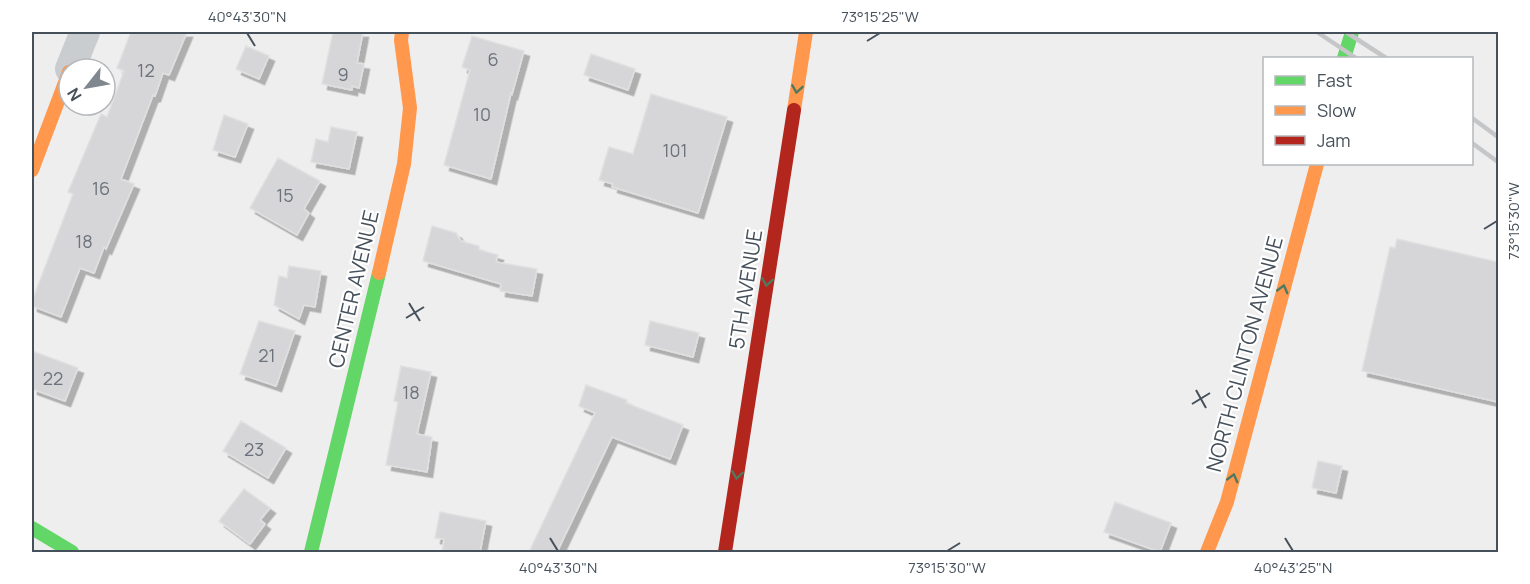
<svg xmlns="http://www.w3.org/2000/svg" width="1530" height="584" viewBox="0 0 1530 584" font-family="Manrope,sans-serif">
  <style>
    .building { fill: #d6d6d8; stroke: #e0e0e1; stroke-width: 1.5; filter: url(#shadow) }
    .lines { fill: none; stroke-linecap: round; stroke-linejoin: round }
    .street { stroke: #cacdcf; stroke-width: 30 }
    .fast { stroke: #63d668; stroke-width: 14 }
    .slow { stroke: #ff974d; stroke-width: 14 }
    .jam { stroke: #b3261e; stroke-width: 14 }
    .rail { stroke: #c4c6c8; stroke-width: 4.5 }
    .oneway { stroke: #4f785f }
    .ticks { fill: none; stroke: #46505b; stroke-width: 2 }
    .labels { text-anchor: middle; dominant-baseline: central; stroke-width: 4.5; stroke-linejoin: round; paint-order: stroke }
    .number-label { font-size: 18px; fill: #6c737c }
    .street-label { font-size: 21px; fill: #46505b; stroke: #fff }
    .neatline { fill: none; stroke: #46505b; stroke-width: 2 }
    .ticks-label { font-size: 15px; text-anchor: middle; fill: #46505b }
  </style>
  <defs>
    <filter id="shadow"><feDropShadow dx="5.5" dy="5.5" stdDeviation="0" flood-color="#0004"/></filter>
  </defs>
  <rect width="100%" height="100%" fill="#efeeee"/>
  <path class="building" d="M 131,32 L 187,32 L 169,75 L 163,73 L 155,96 L 153,95 L 121,179 L 134,184 L 106,249 L 104,247 L 94,273 L 80,268 L 61,317 L 32,306 L 32,301 L 73,194 L 68,192 L 101,114 L 107,117 L 124,71 L 117,68 Z
    M 333,32 L 363,32 L 357,63 L 364,64 L 359,88 L 352,86 L 352,90 L 322,84 Z
    M 472,36 L 524,51 L 512,94 L 511,93 L 491,179 L 444,165 L 470,70 L 462,67 Z
    M 246,46 L 269,56 L 259,79 L 236,69 Z
    M 591,54 L 635,69 L 628,90 L 584,75 Z
    M 651,94 L 727,117 L 698,213 L 612,187 L 613,184 L 599,180 L 609,147 L 633,154 Z
    M 224,115 L 248,124 L 235,157 L 213,150 Z
    M 331,127 L 357,132 L 349,169 L 311,162 L 316,139 L 328,142 Z
    M 278,158 L 320,181 L 304,209 L 309,213 L 297,235 L 250,208 Z
    M 432,226 L 456,233 L 461,241 L 479,246 L 479,250 L 498,255 L 496,262 L 537,269 L 532,296 L 500,291 L 501,284 L 423,261 Z
    M 1397,239 L 1498,262 L 1498,402 L 1362,371 L 1390,247 L 1395,248 Z
    M 289,266 L 321,271 L 315,307 L 304,305 L 299,319 L 274,305 L 279,276 L 287,278 Z
    M 259,321 L 295,331 L 276,386 L 240,374 Z
    M 650,321 L 699,333 L 693,357 L 645,345 Z
    M 32,351 L 78,368 L 65,401 L 32,389 Z
    M 401,366 L 431,372 L 417,434 L 432,437 L 427,472 L 386,465 L 398,402 L 394,401 Z
    M 586,385 L 627,400 L 626,403 L 683,425 L 670,459 L 612,437 L 557,552 L 529,552 L 595,413 L 579,406 Z
    M 241,421 L 286,448 L 268,478 L 223,451 Z
    M 1318,461 L 1342,466 L 1336,493 L 1312,488 Z
    M 244,489 L 270,508 L 260,520 L 265,524 L 250,544 L 219,521 Z
    M 1115,502 L 1171,523 L 1160,552 L 1104,532 Z
    M 440,512 L 486,521 L 480,552 L 442,552 L 444,539 L 435,538 Z"/>
  <g class="lines">
    <path class="street" d="M 70,69 L 85,32"/>
    <path class="fast" d="M 1344,58 L 1352,32
      M 32,528 L 72,552
      M 311,552 L 379,273"/>
    <path class="slow" d="M 794,110 L 806,32
      M 32,170 L 69,72
      M 379,273 L 404,164 L 410,108 L 401,40 L 402,32
      M 1207,552 L 1227,502 L 1317,164"/>
    <path class="jam" d="M 725,552 L 794,110"/>
    <path class="rail" d="M 1317,32 L 1356,58
      M 1346,32 L 1386,58
      M 1472,118 L 1498,137
      M 1472,143 L 1498,162"/>
  </g>
  <defs><path id="oneway-chevron" d="M-2-3.5L2.5 0L-2 3.5" fill="none" stroke-width="1.6" stroke-linecap="round" stroke-linejoin="round" transform="scale(1.5)"/></defs>
  <g class="oneway">
    <use href="#oneway-chevron" transform="translate(797 89) rotate(99)"/>
    <use href="#oneway-chevron" transform="translate(767 282) rotate(99)"/>
    <use href="#oneway-chevron" transform="translate(1283 289) rotate(-75)"/>
    <use href="#oneway-chevron" transform="translate(737 475) rotate(99)"/>
    <use href="#oneway-chevron" transform="translate(1233 478) rotate(-75)"/>
  </g>
  <path class="ticks" d="M 247,33 L 255,46M 867,41 L 880,33M 1484,229 L 1497,221M 409,303 L 420,321M 406,318 L 424,307M 1196,390 L 1206,408M 1192,404 L 1210,393M 550,538 L 558,551M 1285,538 L 1293,551M 947,551 L 960,543"/>
  <g class="labels">
    <g class="number-label">
      <text x="493" y="59">6</text>
      <text x="146" y="70">12</text>
      <text x="343" y="74">9</text>
      <text x="482" y="114">10</text>
      <text x="675" y="150">101</text>
      <text x="101" y="188">16</text>
      <text x="285" y="195">15</text>
      <text x="84" y="241">18</text>
      <text x="267" y="355">21</text>
      <text x="53" y="378">22</text>
      <text x="411" y="392">18</text>
      <text x="254" y="449">23</text>
    </g>
    <g class="street-label">
      <text transform="translate(353 289) rotate(-77)">CENTER AVENUE</text>
      <text transform="translate(745 289) rotate(-81)">5TH AVENUE</text>
      <text transform="translate(1244 354) rotate(-75)">NORTH CLINTON AVENUE</text>
    </g>
  </g>
  <rect width="1530" height="584" fill="none" stroke="#ffffff" stroke-width="66"/>
  <rect x="1263" y="57" width="210" height="108" fill="#ffffff" stroke="#b5b9bd" stroke-width="1.5"/>
  <rect x="1275" y="76" width="30" height="9" fill="#63d668" stroke="#b5b9bd" stroke-width="1.5"/>
  <text x="1317" y="87" font-size="18" fill="#46505b">Fast</text>
  <rect x="1275" y="106" width="30" height="9" fill="#ff974d" stroke="#b5b9bd" stroke-width="1.5"/>
  <text x="1317" y="117" font-size="18" fill="#46505b">Slow</text>
  <rect x="1275" y="136" width="30" height="9" fill="#b3261e" stroke="#b5b9bd" stroke-width="1.5"/>
  <text x="1317" y="147" font-size="18" fill="#46505b">Jam</text>
  <g transform="translate(87 87) rotate(239)"><circle r="28" fill="#ffffff" stroke="#b5b9bd" stroke-width="1.5"/>
  <path d="M0-4.5L10 22L0 15L-10 22Z" fill="#81878e"/>
  <text y="-9" font-size="16" font-weight="bold" text-anchor="middle" fill="#46505b">N</text>
  </g>
  <rect x="33" y="33" width="1464" height="518" class="neatline"/>
  <g class="ticks-label">
    <text x="247" y="22">40°43'30"N</text>
    <text x="880" y="22">73°15'25"W</text>
    <text transform="translate(1514 221) rotate(-90)" y="5">73°15'30"W</text>
    <text x="558" y="573">40°43'30"N</text>
    <text x="947" y="573">73°15'30"W</text>
    <text x="1293" y="573">40°43'25"N</text>
  </g>
</svg>
